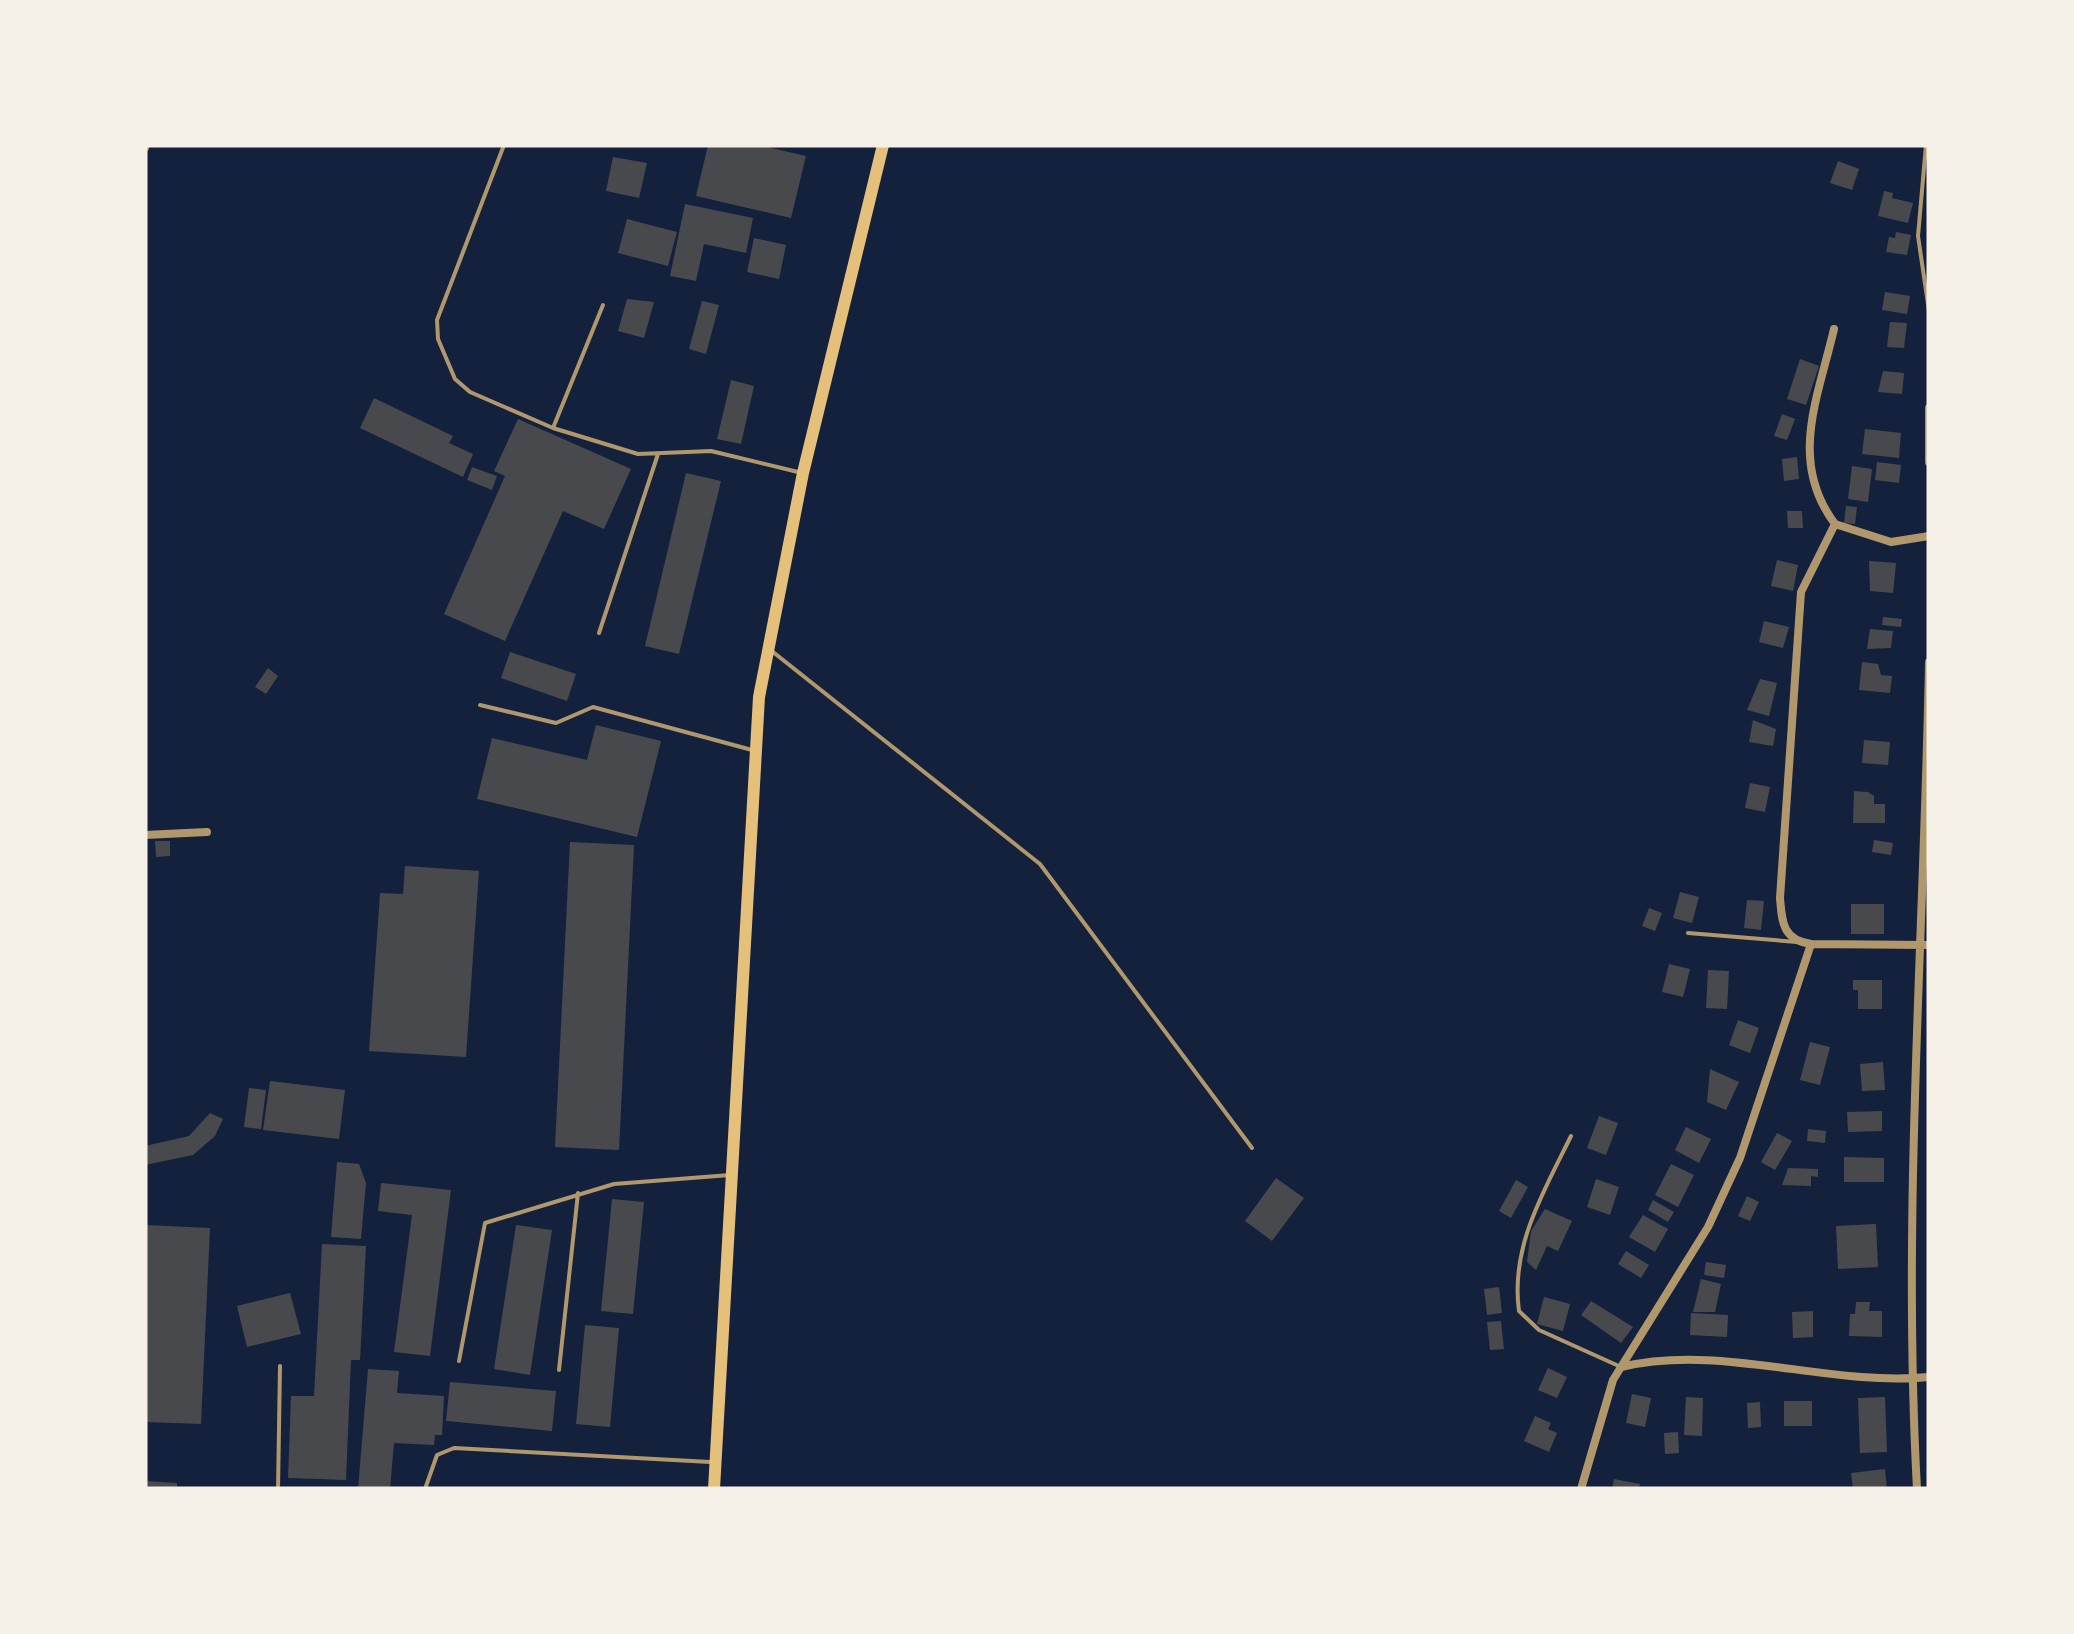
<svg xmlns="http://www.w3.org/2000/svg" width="2074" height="1634" viewBox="0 0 2074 1634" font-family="'Times New Roman',serif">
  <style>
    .building { fill: #48494c }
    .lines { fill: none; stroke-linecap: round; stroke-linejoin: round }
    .service { stroke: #b1986c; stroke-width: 4 }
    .minor { stroke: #b1986c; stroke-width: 8 }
    .primary { stroke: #e5c07b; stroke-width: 12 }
  </style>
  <rect width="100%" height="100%" fill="#14213d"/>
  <path class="building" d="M 708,145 L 759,145 L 806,156 L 791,218 L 696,196 Z
    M 613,157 L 647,163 L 639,198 L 606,191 Z
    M 1838,161 L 1859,169 L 1852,190 L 1830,183 Z
    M 1884,191 L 1893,193 L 1892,198 L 1913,203 L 1908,223 L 1878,216 Z
    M 685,204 L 753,218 L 746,253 L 704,244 L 696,281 L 670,276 Z
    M 627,219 L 677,232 L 668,266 L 618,253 Z
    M 1896,232 L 1911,235 L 1907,255 L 1886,252 L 1889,237 L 1895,238 Z
    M 754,238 L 786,245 L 779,279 L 747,272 Z
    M 1885,292 L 1910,296 L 1907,314 L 1882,310 Z
    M 627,299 L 654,302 L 644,338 L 618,331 Z
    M 702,301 L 719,305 L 706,354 L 689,349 Z
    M 1890,322 L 1907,323 L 1904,348 L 1887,347 Z
    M 1800,359 L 1819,366 L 1806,405 L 1787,399 Z
    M 1883,371 L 1904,373 L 1902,394 L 1878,392 Z
    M 731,380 L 754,386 L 741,444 L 717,439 Z
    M 374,398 L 453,436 L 449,443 L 473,454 L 463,477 L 360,428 Z
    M 1782,414 L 1795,419 L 1787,440 L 1774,436 Z
    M 518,419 L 631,469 L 604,529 L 563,511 L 505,641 L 444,614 L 505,476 L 494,471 Z
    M 1865,429 L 1901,433 L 1899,458 L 1862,454 Z
    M 1797,457 L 1799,479 L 1784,481 L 1782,459 Z
    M 1877,462 L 1901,465 L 1899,483 L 1875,480 Z
    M 1852,466 L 1872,469 L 1868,502 L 1848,499 Z
    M 472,467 L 497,476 L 492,490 L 467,480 Z
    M 686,473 L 721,481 L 679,654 L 645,646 Z
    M 1846,506 L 1857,507 L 1855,524 L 1844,523 Z
    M 1787,511 L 1802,511 L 1803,528 L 1788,528 Z
    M 1777,560 L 1798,565 L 1793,591 L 1771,586 Z
    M 1869,561 L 1896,563 L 1893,593 L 1870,591 Z
    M 1883,617 L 1902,619 L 1901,627 L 1882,625 Z
    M 1764,621 L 1789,627 L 1783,648 L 1759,642 Z
    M 1870,629 L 1893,631 L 1891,648 L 1867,649 Z
    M 510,652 L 576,674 L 567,701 L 501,678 Z
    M 1862,662 L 1878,664 L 1881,675 L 1892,676 L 1890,693 L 1859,690 Z
    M 268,668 L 278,676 L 266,694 L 255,687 Z
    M 1760,679 L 1777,683 L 1769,716 L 1747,710 Z
    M 1753,720 L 1776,729 L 1773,746 L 1749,742 Z
    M 596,725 L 661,741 L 637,837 L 477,799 L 492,738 L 587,760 Z
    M 1864,740 L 1890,742 L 1888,765 L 1862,763 Z
    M 1750,783 L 1770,787 L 1765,812 L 1745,808 Z
    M 1854,791 L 1868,792 L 1874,796 L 1874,804 L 1885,804 L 1885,823 L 1853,823 Z
    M 1874,840 L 1893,843 L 1891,855 L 1872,852 Z
    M 155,841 L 170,841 L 170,856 L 156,857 Z
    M 570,842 L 634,845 L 619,1150 L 555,1147 Z
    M 405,866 L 479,871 L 466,1057 L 369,1051 L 380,893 L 403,894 Z
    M 1680,892 L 1699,897 L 1692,923 L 1673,918 Z
    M 1747,900 L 1764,901 L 1761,930 L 1744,928 Z
    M 1851,904 L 1884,904 L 1884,934 L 1851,934 Z
    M 1649,908 L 1662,913 L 1655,931 L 1642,926 Z
    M 1669,964 L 1690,969 L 1683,997 L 1662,992 Z
    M 1708,970 L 1729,971 L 1727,1009 L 1706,1008 Z
    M 1853,980 L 1882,980 L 1882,1009 L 1858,1009 L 1858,990 L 1853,990 Z
    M 1738,1020 L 1759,1028 L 1750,1053 L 1729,1045 Z
    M 1810,1042 L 1830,1047 L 1820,1085 L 1800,1080 Z
    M 1883,1062 L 1885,1090 L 1862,1091 L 1860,1064 Z
    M 1710,1069 L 1739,1082 L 1726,1110 L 1707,1102 Z
    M 270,1081 L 345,1090 L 339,1139 L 263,1130 Z
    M 249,1088 L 266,1090 L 261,1129 L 244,1127 Z
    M 1882,1111 L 1882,1131 L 1848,1132 L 1847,1112 Z
    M 210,1113 L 223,1119 L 215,1136 L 193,1155 L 145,1165 L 145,1146 L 189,1136 Z
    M 1599,1116 L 1618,1123 L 1606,1155 L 1587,1148 Z
    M 1686,1127 L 1711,1139 L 1699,1163 L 1675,1150 Z
    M 1808,1129 L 1826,1131 L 1825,1143 L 1807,1141 Z
    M 1777,1133 L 1792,1141 L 1775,1170 L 1761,1162 Z
    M 1844,1157 L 1884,1158 L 1884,1182 L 1844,1182 Z
    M 337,1162 L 359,1164 L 366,1183 L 361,1239 L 331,1237 Z
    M 1671,1164 L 1694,1175 L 1678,1207 L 1655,1195 Z
    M 1788,1168 L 1818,1169 L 1818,1177 L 1811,1176 L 1811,1186 L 1782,1185 Z
    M 1276,1178 L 1304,1198 L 1272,1241 L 1245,1221 Z
    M 1596,1179 L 1619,1187 L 1610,1215 L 1587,1207 Z
    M 1516,1180 L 1528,1187 L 1511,1218 L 1499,1211 Z
    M 381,1183 L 451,1190 L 430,1356 L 394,1352 L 412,1215 L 378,1211 Z
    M 1747,1196 L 1759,1202 L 1750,1221 L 1738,1216 Z
    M 612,1199 L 644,1202 L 633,1314 L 601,1311 Z
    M 1653,1200 L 1674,1212 L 1668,1222 L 1648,1210 Z
    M 1545,1209 L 1572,1221 L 1558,1251 L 1547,1246 L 1536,1270 L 1527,1262 L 1531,1231 Z
    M 1643,1215 L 1668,1229 L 1655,1252 L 1629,1237 Z
    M 1876,1224 L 1878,1267 L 1838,1269 L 1836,1226 Z
    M 145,1225 L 210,1228 L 201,1424 L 145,1422 Z
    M 516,1225 L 552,1230 L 530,1375 L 494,1369 Z
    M 322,1244 L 366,1246 L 360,1360 L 351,1360 L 346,1480 L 288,1478 L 291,1396 L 314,1396 Z
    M 1626,1251 L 1649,1265 L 1641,1278 L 1618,1264 Z
    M 1706,1262 L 1726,1265 L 1724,1278 L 1704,1275 Z
    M 1701,1279 L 1721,1284 L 1715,1312 L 1693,1312 Z
    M 1499,1287 L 1502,1313 L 1487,1315 L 1484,1289 Z
    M 290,1293 L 301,1334 L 247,1347 L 237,1306 Z
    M 1544,1297 L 1570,1304 L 1563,1331 L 1537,1324 Z
    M 1591,1301 L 1633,1327 L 1621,1343 L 1581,1315 Z
    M 1856,1302 L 1870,1302 L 1869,1311 L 1882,1311 L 1882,1337 L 1849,1336 L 1850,1314 L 1855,1314 Z
    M 1813,1311 L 1813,1337 L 1793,1338 L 1792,1312 Z
    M 1691,1313 L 1728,1315 L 1727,1337 L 1690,1335 Z
    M 1501,1321 L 1504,1349 L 1490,1350 L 1487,1322 Z
    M 585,1325 L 619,1328 L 610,1427 L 576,1424 Z
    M 1548,1368 L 1567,1377 L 1557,1398 L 1538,1390 Z
    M 368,1369 L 399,1371 L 397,1393 L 444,1396 L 442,1435 L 435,1435 L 434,1445 L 394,1443 L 390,1489 L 358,1489 Z
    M 450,1382 L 556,1391 L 552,1431 L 446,1421 Z
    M 1632,1394 L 1651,1398 L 1645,1427 L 1626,1423 Z
    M 1686,1397 L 1703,1398 L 1702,1436 L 1684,1435 Z
    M 1885,1397 L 1887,1452 L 1860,1453 L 1858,1398 Z
    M 1784,1401 L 1812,1401 L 1812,1426 L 1784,1426 Z
    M 1760,1402 L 1761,1427 L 1748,1428 L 1747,1403 Z
    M 1535,1416 L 1551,1423 L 1548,1429 L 1557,1433 L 1549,1452 L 1524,1441 Z
    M 1678,1432 L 1679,1453 L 1665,1454 L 1664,1433 Z
    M 1885,1469 L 1887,1489 L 1853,1489 L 1851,1473 Z
    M 1614,1479 L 1640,1484 L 1639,1489 L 1612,1489 Z
    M 145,1481 L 177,1483 L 177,1489 L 145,1489 Z"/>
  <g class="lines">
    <path class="service" d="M 504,145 L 437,320 L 438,339 L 455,379 L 470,392 L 553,428 L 638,454 L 711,451 L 798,472
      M 1926,145 L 1918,236 L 1929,311
      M 553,428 L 603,305
      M 599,633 L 658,454
      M 773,652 L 1040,864 L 1252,1148
      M 480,705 L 556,723 L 593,707 L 752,750
      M 1688,933 L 1797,942
      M 1571,1136 C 1544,1191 1510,1247 1519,1311 L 1539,1330 L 1621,1367
      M 459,1361 L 485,1223 L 614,1184 L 730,1175
      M 559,1370 L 578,1193
      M 278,1489 L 280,1366
      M 425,1489 L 437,1455 L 454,1448 L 710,1462"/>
    <path class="minor" d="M 145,148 L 146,145
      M 1929,408 L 1929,462
      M 1835,524 L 1891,542 L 1929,536
      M 145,835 L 207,832
      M 1811,944 L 1929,945
      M 1621,1367 C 1722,1343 1828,1387 1929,1377
      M 1581,1489 L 1613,1380 L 1708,1227 L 1740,1158 L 1811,944 C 1783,940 1782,923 1780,898 L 1801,592 L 1835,524 C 1788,461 1818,398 1834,329
      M 1917,1489 C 1902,1213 1924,938 1929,662"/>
    <path class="primary" d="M 714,1489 L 759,697 L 803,473 L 883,145"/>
  </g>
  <rect width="2074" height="1634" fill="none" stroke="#f6f1e7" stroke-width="295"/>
</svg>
